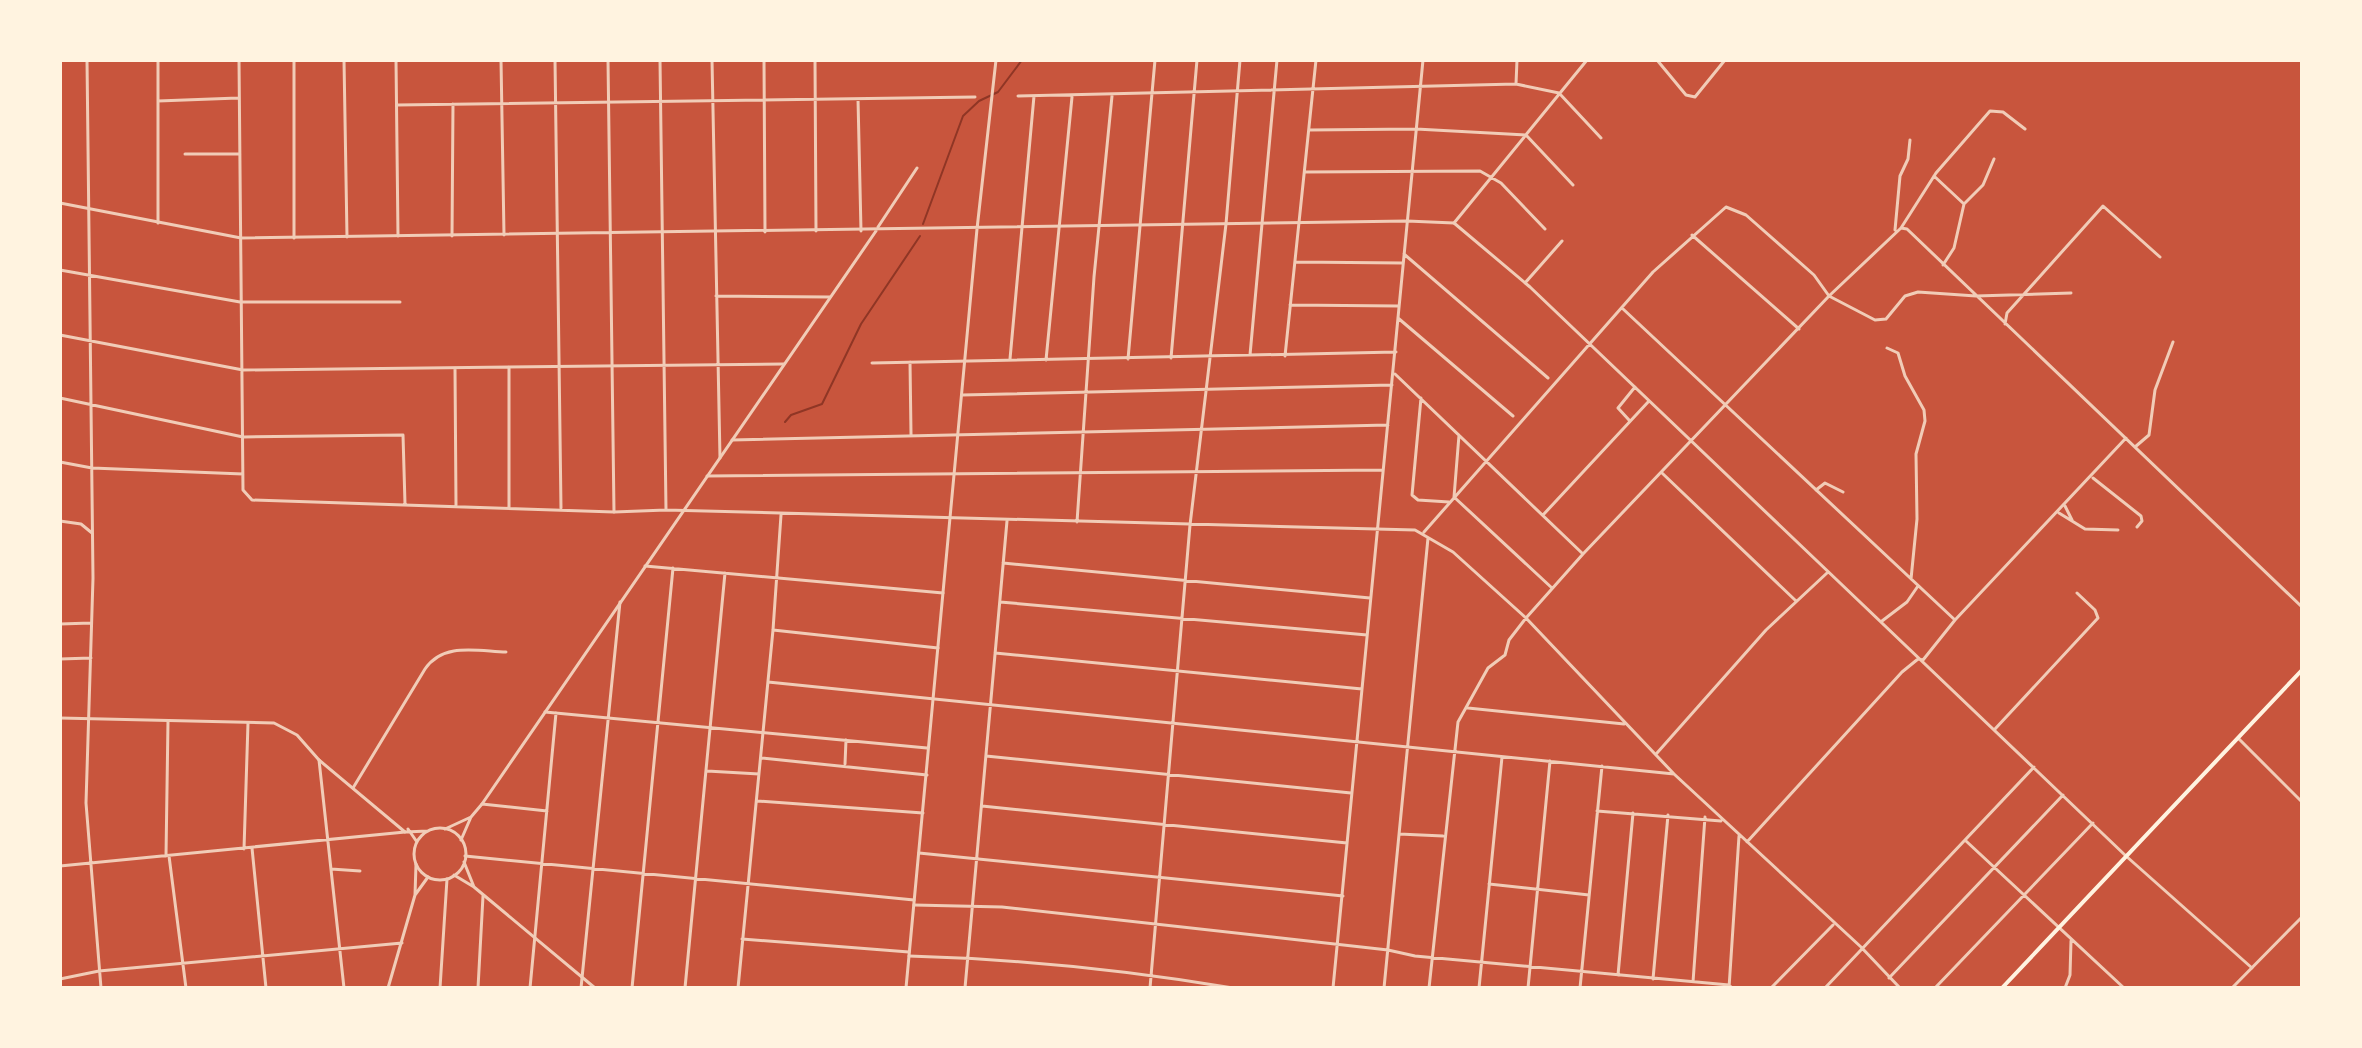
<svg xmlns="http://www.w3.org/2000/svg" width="2362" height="1048" viewBox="0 0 2362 1048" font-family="Commissioner,sans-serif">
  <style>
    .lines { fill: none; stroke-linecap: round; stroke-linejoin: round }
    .stream { stroke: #8f3625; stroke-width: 2 }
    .minor { stroke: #f1ccb7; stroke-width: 3 }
    .tertiary { stroke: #f1ccb7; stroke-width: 3 }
    .primary { stroke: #fff3e0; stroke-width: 4 }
  </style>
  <rect width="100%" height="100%" fill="#c8553d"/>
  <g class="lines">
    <path class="stream" d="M 923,224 L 963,116 L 979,101 L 998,92 L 1022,60
      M 785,422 L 791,415 L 822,404 L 861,324 L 920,236"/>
    <path class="minor" d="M 87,60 L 93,578 L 86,803 L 101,988
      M 158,60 L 158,223
      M 239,60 L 243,490 L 252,500 L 614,512 L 666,510 L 1415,530 L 1453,552 L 1526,618 L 1674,774 L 1861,947 L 1900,988
      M 294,60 L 294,238
      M 344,60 L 347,237
      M 396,60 L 398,236
      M 501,60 L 504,235
      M 555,60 L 561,508
      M 660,60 L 666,510
      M 712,60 L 720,458
      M 764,60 L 765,232
      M 815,60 L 816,231
      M 1587,60 L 1454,223 L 1530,287 L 2126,856 L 2252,968
      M 1657,60 L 1686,95 L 1695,97 L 1725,60
      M 1516,84 L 1517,60
      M 1018,96 L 1516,84 L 1559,93 L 1601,138
      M 858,99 L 861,231
      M 158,101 L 238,98
      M 397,105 L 975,97
      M 1309,130 L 1416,129 L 1526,135 L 1573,185
      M 185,154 L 240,154
      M 1305,172 L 1480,171 L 1501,183 L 1545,229
      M 1934,176 L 1964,204 L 1954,248 L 1943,265
      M 1964,204 L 1983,185 L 1994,159
      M 878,227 L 917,168
      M 1901,228 L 1907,229 L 2302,607
      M 1895,230 L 1900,176 L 1908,159 L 1910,140
      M 1692,235 L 1799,329
      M 452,236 L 453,104
      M 1404,254 L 1548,378
      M 1295,262 L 1403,263
      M 60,270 L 240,302 L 400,302
      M 1525,283 L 1562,241
      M 716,296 L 830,297
      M 1290,305 L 1398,306
      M 1622,308 L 1955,620
      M 1398,318 L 1513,416
      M 2005,324 L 2007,313 L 2103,206 L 2160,257
      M 60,335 L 243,370 L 784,364
      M 1887,348 L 1898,353 L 1905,376 L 1924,410 L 1925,421 L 1916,454 L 1917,519 L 1911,579
      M 1250,355 L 1277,60
      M 1285,356 L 1316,60
      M 1171,358 L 1197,60
      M 1010,359 L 1034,96
      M 1128,359 L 1155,60
      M 1046,360 L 1072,97
      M 910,362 L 911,434
      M 872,363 L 1396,352
      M 455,369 L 456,505
      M 1395,374 L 1583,554
      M 962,395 L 1392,385
      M 60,398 L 243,437 L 403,435 L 405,504
      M 1421,398 L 1412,495 L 1418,500 L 1449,502
      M 1629,420 L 1618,408 L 1635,387
      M 1459,435 L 1454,497 L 1552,588
      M 732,440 L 1388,425
      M 2135,447 L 2149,435 L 2155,390 L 2173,342
      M 60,462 L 92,468 L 243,474
      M 1662,473 L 1795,600
      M 707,476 L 1383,470
      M 2093,478 L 2141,516 L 2142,521 L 2137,527
      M 1816,490 L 1825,483 L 1843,492
      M 2065,506 L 2072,520
      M 509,507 L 509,367
      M 2059,513 L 2085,529 L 2118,530
      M 1543,515 L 1649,401
      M 60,521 L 81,524 L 92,533
      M 1077,522 L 1094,277 L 1112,96
      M 1424,532 L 1653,272 L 1726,207 L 1746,215 L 1814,275 L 1829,296 L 1875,320 L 1886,319 L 1905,296 L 1918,292 L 1976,296 L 2071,293
      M 1003,563 L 1370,598
      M 645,566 L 943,593
      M 1000,602 L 1367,635
      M 1882,621 L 1907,602 L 1918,586
      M 60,624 L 91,623
      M 773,630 L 938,648
      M 995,653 L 1362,689
      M 60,659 L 91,658
      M 768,682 L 1674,774
      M 1468,708 L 1624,724
      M 545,712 L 927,748
      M 1995,729 L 2098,618 L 2095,610 L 2077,593
      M 2239,739 L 2302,802
      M 1657,753 L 1766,630 L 1827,573
      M 986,756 L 1351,793
      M 761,758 L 927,775
      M 319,760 L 344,988
      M 845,764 L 846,740
      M 707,771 L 759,774
      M 353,788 L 425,669 C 443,642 477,651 506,652
      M 757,801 L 923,813
      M 982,806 L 1347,843
      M 1597,811 L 1721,821
      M 445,829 L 471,817
      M 1399,834 L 1443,836
      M 461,840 L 471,817 L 482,804 L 547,811
      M 1966,841 L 2124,988
      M 1747,842 L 1902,672 L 1918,659 L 1923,660 L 1955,620 L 2126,438
      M 252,848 L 266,988
      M 244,849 L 248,723
      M 919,853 L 1343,896
      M 166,856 L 168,721
      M 169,856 L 186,988
      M 465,856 L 914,900
      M 60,866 L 405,832
      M 331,869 L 360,871
      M 1489,884 L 1589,895
      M 415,895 L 428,877
      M 914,905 L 1002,907 L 1388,950 L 1415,956 L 1729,985 L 1732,988
      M 742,939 L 909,952
      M 909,956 C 1018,959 1125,970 1233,988
      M 1618,975 L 1633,813
      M 1889,978 L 2063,795
      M 60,979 L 99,971 L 402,943
      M 1653,979 L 1668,815
      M 1693,982 L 1705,817
      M 388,988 L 415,895 L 416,864
      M 440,988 L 447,879
      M 478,988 L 483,896
      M 530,988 L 556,713
      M 581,988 L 620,602
      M 632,988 L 673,568
      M 685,988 L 725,573
      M 738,988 L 773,630 L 781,515
      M 965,988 L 1007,521
      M 1150,988 L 1190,525 L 1226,224 L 1240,60
      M 1333,988 L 1423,60
      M 1384,988 L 1428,538
      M 1429,988 L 1458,722 L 1488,668 L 1505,655 L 1509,640 L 1526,618 L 1583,554 L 1829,296 L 1901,228 L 1936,173 L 1990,111 L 2003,112 L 2025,129
      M 1479,988 L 1502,757
      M 1528,988 L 1550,761
      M 1580,988 L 1602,766
      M 1729,988 L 1739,836
      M 1771,988 L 1833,925
      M 1825,988 L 2034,767
      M 1935,988 L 2093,823
      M 2065,988 L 2070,975 L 2071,941
      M 2232,988 L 2302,917"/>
    <path class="tertiary" d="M 608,60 L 614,512
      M 60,203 L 241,238 L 1407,221 L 1454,223
      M 60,718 L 274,723 L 297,735 L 319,760 L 405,832 L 428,831
      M 482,804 L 876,231
      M414 854a26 26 0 1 1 52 0a26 26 0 1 1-52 0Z
      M 408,829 L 417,842
      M 464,862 L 474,887
      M 454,875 L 474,887 L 595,988
      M 906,988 L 977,229 L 996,60"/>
    <path class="primary" d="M 2002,988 L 2302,670"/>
  </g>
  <rect width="2362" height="1048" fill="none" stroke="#fff3e0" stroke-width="124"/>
</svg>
